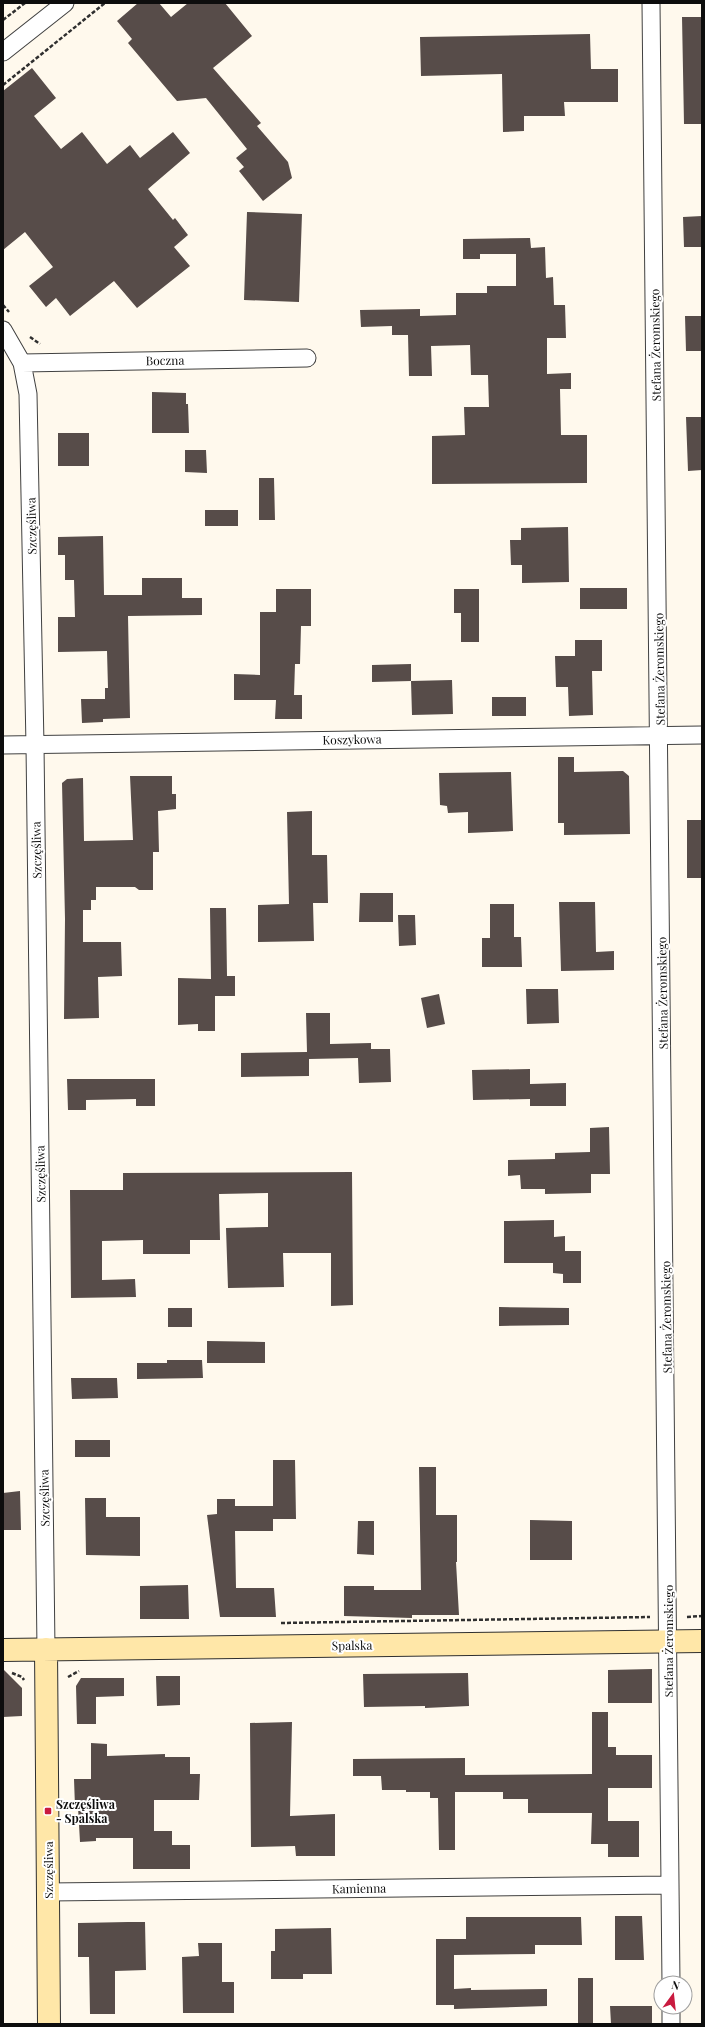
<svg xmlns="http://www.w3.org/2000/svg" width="705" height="2027" viewBox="0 0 705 2027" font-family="'Playfair Display',serif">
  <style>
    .building { fill: #574c49 }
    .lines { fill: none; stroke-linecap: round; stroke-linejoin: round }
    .street-casing { stroke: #404040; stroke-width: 19 }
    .secondary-casing { stroke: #2f2f2f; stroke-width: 24 }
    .path { stroke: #2f2f2f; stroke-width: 2.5; stroke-dasharray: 4 2; stroke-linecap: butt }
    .street { stroke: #fff; stroke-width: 17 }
    .secondary { stroke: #ffe7a8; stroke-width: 22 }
    .poi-dot { fill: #c91a3f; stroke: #fff; stroke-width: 1.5 }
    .labels { text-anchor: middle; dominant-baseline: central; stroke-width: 4; stroke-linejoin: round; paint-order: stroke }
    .street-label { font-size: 12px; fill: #0d0d0d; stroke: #fff }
    .poi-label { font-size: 12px; font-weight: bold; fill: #0d0d0d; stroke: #fff; text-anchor: start }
  </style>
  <rect width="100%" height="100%" fill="#fff9ed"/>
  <path class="building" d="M 138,3 L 159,3 L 171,17 L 188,3 L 225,3 L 252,36 L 213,68 L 261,123 L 257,126 L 288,162 L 292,178 L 263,201 L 239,171 L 244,167 L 236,158 L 247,149 L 206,98 L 177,101 L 128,43 L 132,39 L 117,21 Z
    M 682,17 L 702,17 L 702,124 L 684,124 Z
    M 590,34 L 591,69 L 618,69 L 618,102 L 564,102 L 565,116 L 524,116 L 524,131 L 503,132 L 502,74 L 421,76 L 420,37 Z
    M 32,68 L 56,98 L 34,116 L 61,149 L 82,132 L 107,164 L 130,145 L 140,158 L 173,132 L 190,153 L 148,189 L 173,220 L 175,218 L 188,235 L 174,247 L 190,266 L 137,308 L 114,281 L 70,316 L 56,298 L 46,307 L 29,286 L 53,267 L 25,232 L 3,250 L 3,91 Z
    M 247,212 L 302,214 L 299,302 L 244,300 Z
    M 702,216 L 702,247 L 684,247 L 683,217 Z
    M 530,238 L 531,248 L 545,247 L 546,278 L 553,277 L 554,305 L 565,305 L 566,338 L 547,338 L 547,374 L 571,373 L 571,389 L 560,389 L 561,435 L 587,435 L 587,483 L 432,484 L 432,436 L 465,435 L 464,407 L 489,407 L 488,375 L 471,375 L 470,345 L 431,346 L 432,376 L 409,376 L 408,335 L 392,335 L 392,326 L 361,327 L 360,310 L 420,309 L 420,316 L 456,315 L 456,293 L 487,293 L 487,286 L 516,286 L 516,254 L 480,254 L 480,259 L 463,259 L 463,239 Z
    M 685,316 L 702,316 L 702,351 L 686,351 Z
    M 152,392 L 186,393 L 186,404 L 188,404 L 189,433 L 152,433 Z
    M 686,417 L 702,417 L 702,470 L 688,471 Z
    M 58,433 L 89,433 L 89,466 L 58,466 Z
    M 185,450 L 206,450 L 207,473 L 185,472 Z
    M 259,478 L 274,478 L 275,520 L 259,520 Z
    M 205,510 L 238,510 L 238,526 L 205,526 Z
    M 568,527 L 569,582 L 522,583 L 522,565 L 511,565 L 510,540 L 521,540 L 521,528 Z
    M 103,536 L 104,595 L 142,595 L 142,578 L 182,578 L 182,598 L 202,598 L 202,615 L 128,616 L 130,718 L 103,719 L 103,722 L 82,723 L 81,699 L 105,699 L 105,688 L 108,688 L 107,651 L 58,652 L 58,617 L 75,617 L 74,580 L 65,580 L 65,555 L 58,555 L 58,537 Z
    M 580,588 L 627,588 L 627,609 L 580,609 Z
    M 276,589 L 311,589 L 311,626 L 301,626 L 300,664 L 295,664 L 294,695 L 302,695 L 302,719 L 275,719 L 276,700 L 234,700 L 234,674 L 260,675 L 260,612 L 276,612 Z
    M 454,589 L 479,589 L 479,642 L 461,642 L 461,613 L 454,613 Z
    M 575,640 L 602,640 L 602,671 L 592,671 L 593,715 L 569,716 L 568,687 L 556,687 L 555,656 L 575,656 Z
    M 411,664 L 411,681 L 452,680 L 453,714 L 412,715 L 411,681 L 372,682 L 372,665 Z
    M 492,697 L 526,697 L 526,716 L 492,716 Z
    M 558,757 L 574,757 L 574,772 L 623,771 L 629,776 L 630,834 L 564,835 L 564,823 L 558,823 Z
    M 511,772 L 513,831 L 468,833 L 468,812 L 448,813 L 447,806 L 440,805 L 439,773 Z
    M 130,776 L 172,776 L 172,794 L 176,794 L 176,809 L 158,811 L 159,852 L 153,852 L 153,890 L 139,890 L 135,887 L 96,887 L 96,900 L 91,900 L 91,910 L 83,910 L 83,942 L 121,942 L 122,976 L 98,977 L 99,1018 L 64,1019 L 65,919 L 62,783 L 67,779 L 83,778 L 84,841 L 133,840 Z
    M 312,811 L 312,855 L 327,855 L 328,903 L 313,903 L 314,941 L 258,942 L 258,905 L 289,904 L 287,812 Z
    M 687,820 L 702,820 L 702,878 L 687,878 Z
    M 360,893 L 393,893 L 393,922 L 359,922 Z
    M 559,902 L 595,902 L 596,952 L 614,951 L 614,970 L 561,971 Z
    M 490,904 L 514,904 L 514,937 L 521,937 L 522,967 L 482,967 L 482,938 L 490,938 Z
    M 210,908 L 226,908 L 227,976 L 235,976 L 235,996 L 215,996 L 215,1031 L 198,1031 L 198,1024 L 178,1025 L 178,978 L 211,979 Z
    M 398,915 L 415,915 L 416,945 L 399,946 Z
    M 526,989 L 558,989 L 559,1023 L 527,1024 Z
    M 439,994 L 445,1024 L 427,1028 L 421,998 Z
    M 306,1013 L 330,1013 L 330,1044 L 371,1043 L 371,1049 L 390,1049 L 391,1082 L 359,1083 L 358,1058 L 309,1059 L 309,1076 L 241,1077 L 241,1053 L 307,1052 Z
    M 530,1069 L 530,1084 L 566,1083 L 566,1106 L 530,1106 L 530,1095 L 530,1099 L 473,1100 L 472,1070 Z
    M 67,1079 L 155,1079 L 155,1106 L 136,1106 L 136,1099 L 86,1100 L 86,1110 L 68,1110 Z
    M 609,1127 L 610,1174 L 591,1174 L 591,1193 L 545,1194 L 545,1189 L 521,1189 L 520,1175 L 508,1176 L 508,1160 L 555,1159 L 555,1153 L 590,1152 L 590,1128 Z
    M 352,1172 L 353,1305 L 331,1306 L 331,1253 L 283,1253 L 284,1287 L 228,1288 L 226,1228 L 268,1227 L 268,1193 L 219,1194 L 220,1240 L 190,1240 L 190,1254 L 143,1254 L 143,1240 L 102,1241 L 102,1280 L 135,1279 L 136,1297 L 71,1298 L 70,1190 L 123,1190 L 123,1173 Z
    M 554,1220 L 554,1237 L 565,1236 L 565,1251 L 581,1251 L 581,1283 L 563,1283 L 563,1274 L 553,1273 L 553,1263 L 504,1263 L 504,1221 Z
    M 499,1307 L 569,1308 L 569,1325 L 499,1326 Z
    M 168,1308 L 192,1308 L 192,1327 L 168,1327 Z
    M 207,1341 L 265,1342 L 265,1363 L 207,1363 Z
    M 167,1360 L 202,1360 L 203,1378 L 137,1379 L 137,1363 L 167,1363 Z
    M 71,1378 L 117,1378 L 118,1398 L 72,1399 Z
    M 75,1440 L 110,1440 L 110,1457 L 75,1457 Z
    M 273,1460 L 295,1460 L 296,1519 L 273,1519 L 273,1531 L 235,1531 L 236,1588 L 274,1588 L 276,1617 L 220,1617 L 207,1515 L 217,1514 L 217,1499 L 235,1499 L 235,1506 L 273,1506 Z
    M 419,1467 L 436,1467 L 436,1515 L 457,1515 L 457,1562 L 456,1562 L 459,1615 L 412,1615 L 412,1618 L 344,1616 L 344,1586 L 374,1586 L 374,1590 L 421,1590 Z
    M 20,1491 L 21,1530 L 3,1530 L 3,1493 Z
    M 85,1498 L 106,1498 L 106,1517 L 140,1517 L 140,1556 L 86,1555 Z
    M 530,1520 L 572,1521 L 572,1560 L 530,1560 Z
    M 358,1521 L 374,1521 L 374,1555 L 357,1554 Z
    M 188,1585 L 189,1619 L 140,1619 L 140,1586 Z
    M 3,1669 L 22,1688 L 22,1716 L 3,1717 Z
    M 652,1669 L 652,1703 L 608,1703 L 608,1670 Z
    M 468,1673 L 469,1706 L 425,1708 L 425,1706 L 364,1707 L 363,1674 Z
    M 156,1676 L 180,1676 L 180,1705 L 157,1706 Z
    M 81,1678 L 124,1678 L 124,1696 L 96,1697 L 96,1724 L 77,1724 L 76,1686 Z
    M 592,1712 L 608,1712 L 608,1747 L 616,1747 L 616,1755 L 652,1755 L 652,1788 L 608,1788 L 608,1821 L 639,1821 L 639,1857 L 608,1857 L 608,1844 L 591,1844 L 592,1813 L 528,1813 L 528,1799 L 503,1799 L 503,1792 L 455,1792 L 455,1850 L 439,1850 L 438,1798 L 430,1798 L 430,1792 L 406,1792 L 406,1790 L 382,1790 L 381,1776 L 353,1776 L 353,1759 L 465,1758 L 465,1775 L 592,1774 Z
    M 292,1722 L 290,1816 L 335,1814 L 335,1856 L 296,1856 L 295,1846 L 251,1847 L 250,1723 Z
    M 91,1743 L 107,1744 L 107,1756 L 165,1754 L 165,1757 L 190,1757 L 190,1774 L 200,1774 L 199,1800 L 154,1800 L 154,1831 L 172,1831 L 172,1845 L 190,1845 L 190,1869 L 133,1869 L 133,1838 L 96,1838 L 96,1841 L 80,1842 L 78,1807 L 75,1807 L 74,1779 L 91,1779 Z
    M 615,1916 L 642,1916 L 644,1960 L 615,1960 Z
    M 466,1917 L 581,1917 L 582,1945 L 535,1945 L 535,1954 L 454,1955 L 454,1989 L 471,1988 L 471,1990 L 547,1989 L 547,2006 L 454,2009 L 454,2005 L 436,2005 L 436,1939 L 466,1939 Z
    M 128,1922 L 145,1922 L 146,1970 L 115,1971 L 115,2014 L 90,2014 L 89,1957 L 78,1957 L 78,1923 Z
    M 331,1928 L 332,1974 L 303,1974 L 303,1979 L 271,1979 L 271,1951 L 275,1951 L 275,1929 Z
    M 198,1943 L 222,1943 L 222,1982 L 234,1982 L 234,2013 L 183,2013 L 182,1957 L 199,1956 Z
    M 578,1978 L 593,1978 L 593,2024 L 578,2024 Z
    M 610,2006 L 652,2006 L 652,2024 L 611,2024 Z"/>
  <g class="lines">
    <g class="street-casing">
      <path id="street" d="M 651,3 L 671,1983
        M 3,52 L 65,3
        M 3,330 L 22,363 L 28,394 L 35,745 L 46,1649
        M 22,363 L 307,358
        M 3,745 L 702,735
        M 48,1892 L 670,1885
        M 671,2007 L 671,2024"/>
    </g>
    <g class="secondary-casing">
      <path id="secondary" d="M 46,1649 L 49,2024
        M 3,1650 L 702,1641"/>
    </g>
    <path class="path" d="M 3,20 L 25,3
      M 3,85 L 105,3
      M 3,305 L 9,312
      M 30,337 L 40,344
      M 687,1617 L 702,1616
      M 281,1623 L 650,1617
      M 12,1673 L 22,1677 L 24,1680
      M 68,1677 L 79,1671"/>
    <use href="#street" class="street"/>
    <use href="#secondary" class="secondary"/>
  </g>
  <rect class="poi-dot" x="44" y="1807" width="8" height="8" rx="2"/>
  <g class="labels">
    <g class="street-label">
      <text transform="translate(655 345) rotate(-91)">Stefana Żeromskiego</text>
      <text transform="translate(165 360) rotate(-1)">Boczna</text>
      <text transform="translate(31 526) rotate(-91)">Szczęśliwa</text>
      <text transform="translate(659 669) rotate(-91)">Stefana Żeromskiego</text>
      <text transform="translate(352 739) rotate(-1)">Koszykowa</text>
      <text transform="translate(36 850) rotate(-91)">Szczęśliwa</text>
      <text transform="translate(662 993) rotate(-91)">Stefana Żeromskiego</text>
      <text transform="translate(40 1174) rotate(-91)">Szczęśliwa</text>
      <text transform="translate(666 1317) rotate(-91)">Stefana Żeromskiego</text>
      <text transform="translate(44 1498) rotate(-91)">Szczęśliwa</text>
      <text transform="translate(668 1641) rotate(-90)">Stefana Żeromskiego</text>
      <text transform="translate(352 1645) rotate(-1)">Spalska</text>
      <text transform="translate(48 1870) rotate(-90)">Szczęśliwa</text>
      <text transform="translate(359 1888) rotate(-1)">Kamienna</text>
    </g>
    <g class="poi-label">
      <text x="56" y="1804">Szczęśliwa<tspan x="56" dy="14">- Spalska</tspan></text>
    </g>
  </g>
  <rect width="705" height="2027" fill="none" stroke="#0d0d0d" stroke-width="8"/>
  <g transform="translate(673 1995) rotate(15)"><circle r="19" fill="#ffffff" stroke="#9e9e9e"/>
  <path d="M0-3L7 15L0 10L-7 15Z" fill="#c91a3f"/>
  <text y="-6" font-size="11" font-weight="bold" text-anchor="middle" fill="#0d0d0d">N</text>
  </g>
</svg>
